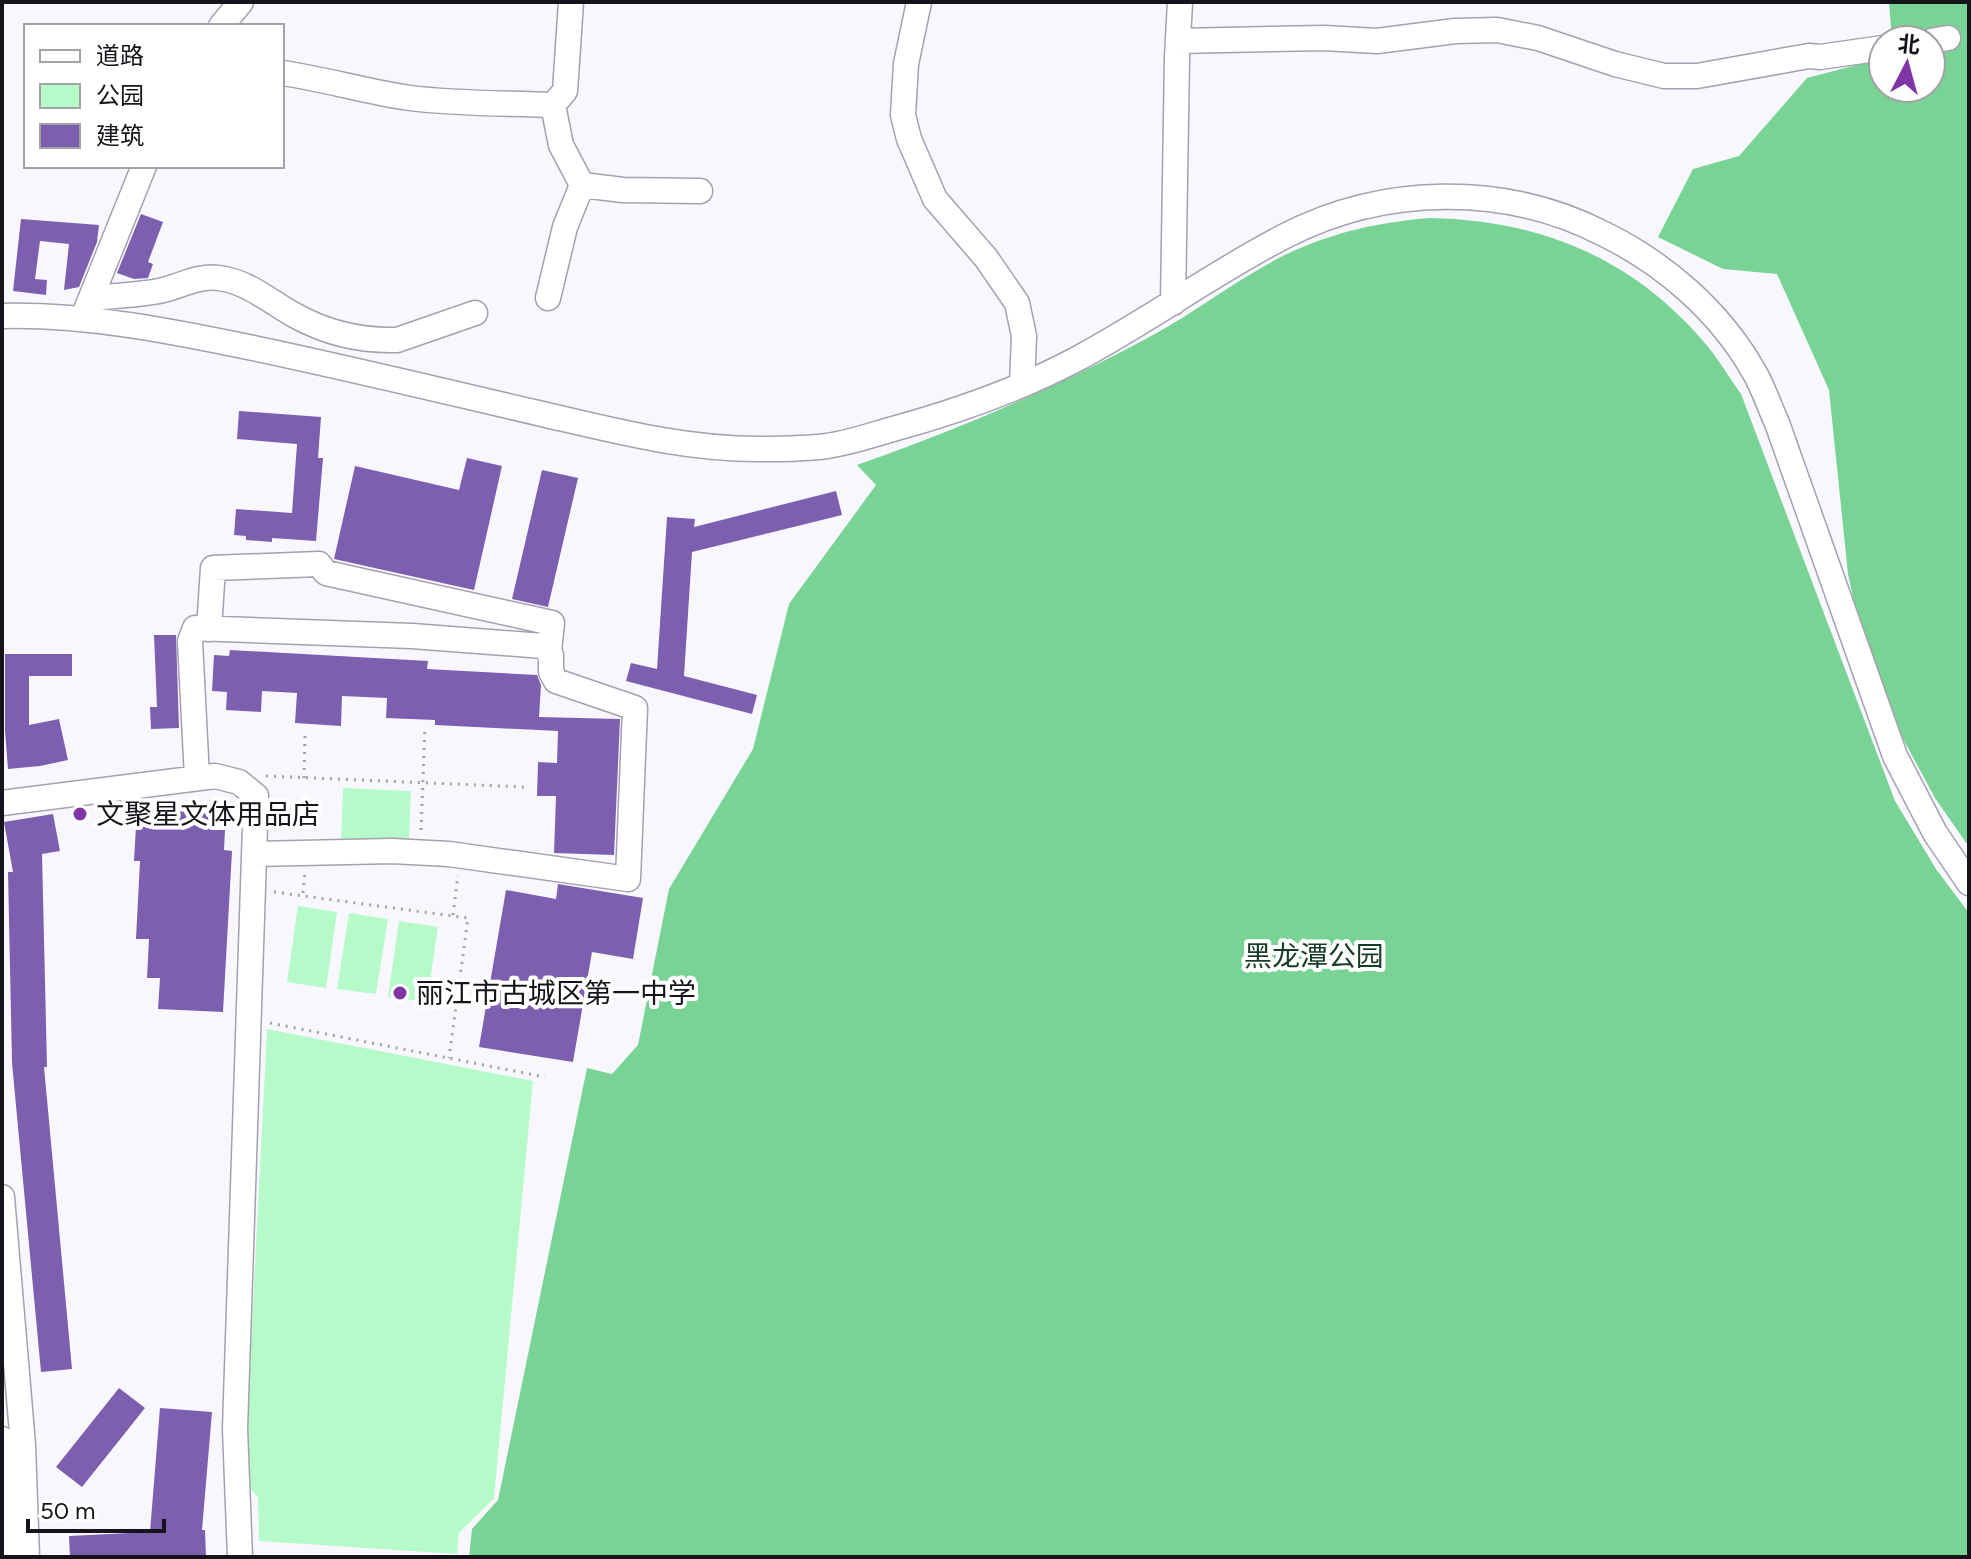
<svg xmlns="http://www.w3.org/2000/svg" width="1971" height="1559" viewBox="0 0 1971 1559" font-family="Figtree,'Noto Sans SC',sans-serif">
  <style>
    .green { fill: #b6fac9 }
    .forest { fill: #78d395 }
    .building { fill: #7d5faf }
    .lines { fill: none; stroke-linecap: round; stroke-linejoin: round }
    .minor-casing { stroke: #a5a0b1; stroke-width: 27 }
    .path { stroke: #a2a0a6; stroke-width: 3; stroke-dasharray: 2 6; stroke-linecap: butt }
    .minor { stroke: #fff; stroke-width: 24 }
    .poi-dot { fill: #8035a6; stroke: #fff; stroke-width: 3 }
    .labels { text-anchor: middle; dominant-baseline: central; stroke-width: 8; stroke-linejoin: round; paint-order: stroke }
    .poi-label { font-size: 28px; fill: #16141a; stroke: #fff; text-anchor: start }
    .park-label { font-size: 28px; fill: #163c23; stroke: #fff }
  </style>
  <rect width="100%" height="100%" fill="#f9f7fe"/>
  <path class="green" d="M 343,788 L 411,791 L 409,839 L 402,845 L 341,843 Z
    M 298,906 L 337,912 L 326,988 L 287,982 Z
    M 349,913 L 388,919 L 376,994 L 337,989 Z
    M 399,921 L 438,927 L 427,1002 L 388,997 Z
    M 267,1029 L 533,1081 L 494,1498 L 459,1533 L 457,1554 L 259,1541 L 258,1497 L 244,1483 Z"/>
  <path class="forest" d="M 1889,2 L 1969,2 L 1969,847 L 1935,798 L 1901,735 L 1884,696 L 1857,616 L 1848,574 L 1829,390 L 1777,274 L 1723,269 L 1658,237 L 1693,169 L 1739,156 L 1807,78 L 1883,58 L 1883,88 L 1931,88 L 1931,40 L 1892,40 Z
    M 1430,218 C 1542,220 1637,260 1709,348 C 1721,363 1730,379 1741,394 L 1895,801 L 1936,869 L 1969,913 L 1969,1557 L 469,1557 L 472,1529 L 498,1500 L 587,1068 L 612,1074 L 638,1045 L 669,889 L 753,749 L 789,604 L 876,485 L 857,465 C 962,428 1055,388 1153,335 C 1199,310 1241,276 1289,253 C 1334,232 1380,222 1430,218 Z"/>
  <path class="building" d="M 141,214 L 163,222 L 148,262 L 153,264 L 148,278 L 134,279 L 117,273 Z
    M 21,219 L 99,225 L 97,242 L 79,287 L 64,290 L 69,244 L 40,241 L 35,279 L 47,280 L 46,295 L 13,291 Z
    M 239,411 L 321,417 L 318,458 L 323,458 L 316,541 L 272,538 L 272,542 L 246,540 L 246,536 L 234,535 L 236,509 L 292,513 L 297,444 L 237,439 Z
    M 467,458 L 502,466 L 474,590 L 334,559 L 355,466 L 459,490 Z
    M 542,470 L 578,478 L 548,607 L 512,599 Z
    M 836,491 L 842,515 L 692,552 L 684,676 L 757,695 L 752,714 L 626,681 L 631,663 L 657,669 L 667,517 L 695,519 L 694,527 Z
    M 154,635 L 176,635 L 179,728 L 151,729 L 150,707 L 157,707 Z
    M 230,650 L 428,661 L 427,669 L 537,675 L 541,685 L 539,717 L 620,719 L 614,855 L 554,853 L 556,796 L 537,796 L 538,762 L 557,763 L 558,731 L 435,725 L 435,720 L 386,718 L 387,698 L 342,696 L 341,726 L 295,723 L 297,693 L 262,691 L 261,712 L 226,710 L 227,692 L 212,691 L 214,655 L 229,656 Z
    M 5,654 L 72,654 L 72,676 L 29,676 L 29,725 L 59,719 L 68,760 L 40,766 L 8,769 L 5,731 Z
    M 137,809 L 212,813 L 211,830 L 225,830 L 224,850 L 232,851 L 223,1012 L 158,1009 L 160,978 L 147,978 L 149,939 L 136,939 L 140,861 L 134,861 Z
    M 53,814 L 60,851 L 42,854 L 47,1067 L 44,1067 L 72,1369 L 41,1372 L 12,1063 L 8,872 L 13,872 L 4,822 Z
    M 558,884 L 643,898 L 633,959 L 592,952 L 573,1062 L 479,1047 L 506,890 L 556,899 Z
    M 119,1388 L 145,1408 L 82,1487 L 56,1467 Z
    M 160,1408 L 212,1412 L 202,1530 L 205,1530 L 206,1557 L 70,1557 L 69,1536 L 150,1532 Z"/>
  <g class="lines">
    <g class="minor-casing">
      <path id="minor" d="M 919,2 L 906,64 L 903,115 L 909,139 L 935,199 L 986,258 L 1017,303 L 1024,336 L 1022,385
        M 221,26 L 241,2
        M 1178,41 L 1324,38 L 1377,41 L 1455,31 L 1497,30 L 1538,38 L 1615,64 L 1664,76 L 1697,76 L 1809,56 L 1820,57 L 1883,48
        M 1931,41 L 1948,38
        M 282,73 C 325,79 367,92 410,98 C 457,104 506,103 553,105 L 565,91 L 571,2
        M 582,185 L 623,190 L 700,191
        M 91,298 C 113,296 137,295 159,291 C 179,287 198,275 219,278 C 249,282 270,302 296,316 C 327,333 362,341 397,340 L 475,313
        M 548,298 L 565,227 L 582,185 L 561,145 L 553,105
        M 1173,303 L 1177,57 L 1180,2
        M 86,310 L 144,166
        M 2,316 C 86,314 171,331 253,348 C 348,368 443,391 538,413 C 612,430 682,449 759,449 C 781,449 805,449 827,446 C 849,443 872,435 893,429 C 955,412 1018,390 1075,360 C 1147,322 1213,273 1285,236 C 1384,185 1505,183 1604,234 C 1665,264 1719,311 1753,370 C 1763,386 1769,406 1777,423 L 1895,756 L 1935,833 L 1969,883
        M 209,629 L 213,568 L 319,564 L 326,573 L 552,623 L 549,651
        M 197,778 L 190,641 L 195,628 L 412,636 L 543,646 L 551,655 L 551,672 L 556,681 L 635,708 L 628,879 L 449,854 L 392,851 L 255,854
        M 2,803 L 215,776 L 239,782 L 256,796 L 235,1429 L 240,1557
        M 2,1197 L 23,1445 L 27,1557
        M 2,1439 L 7,1557"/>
    </g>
    <path class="path" d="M 266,776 L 524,787
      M 304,778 L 305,735
      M 421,830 L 425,726
      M 274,892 L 468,918 L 449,1058
      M 303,893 L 305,873
      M 453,915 L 458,875
      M 270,1023 L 545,1077"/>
    <use href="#minor" class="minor"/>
  </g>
  <g class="poi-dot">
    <circle cx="80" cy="814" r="8"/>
    <circle cx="400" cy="993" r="8"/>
  </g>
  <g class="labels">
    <g class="poi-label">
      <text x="96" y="814">文聚星文体用品店</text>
      <text x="416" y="993">丽江市古城区第一中学</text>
    </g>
    <g class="park-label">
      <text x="1314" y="956">黑龙潭公园</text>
    </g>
  </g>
  <rect width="1971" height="1559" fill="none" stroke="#16141a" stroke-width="8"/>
  <rect x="24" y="24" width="260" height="144" fill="#ffffff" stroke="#a2a1a3" stroke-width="2"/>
  <rect x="40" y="50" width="40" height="12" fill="#ffffff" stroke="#a2a1a3" stroke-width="2"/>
  <text x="96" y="64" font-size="24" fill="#16141a">道路</text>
  <rect x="40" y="84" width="40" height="24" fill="#b6fac9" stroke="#a2a1a3" stroke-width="2"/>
  <text x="96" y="104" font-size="24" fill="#16141a">公园</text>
  <rect x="40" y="124" width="40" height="24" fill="#7d5faf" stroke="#a2a1a3" stroke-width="2"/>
  <text x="96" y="144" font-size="24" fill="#16141a">建筑</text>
  <g transform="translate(1907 64) rotate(6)"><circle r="38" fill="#ffffff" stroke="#a2a1a3" stroke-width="2"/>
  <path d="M0-6L14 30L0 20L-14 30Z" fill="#8035a6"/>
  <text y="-12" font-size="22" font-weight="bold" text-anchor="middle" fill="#16141a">北</text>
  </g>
  <path d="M28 1519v12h136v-12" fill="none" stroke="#16141a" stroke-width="4"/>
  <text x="40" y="1519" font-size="24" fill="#16141a" stroke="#ffffff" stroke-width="6" paint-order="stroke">50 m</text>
</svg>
